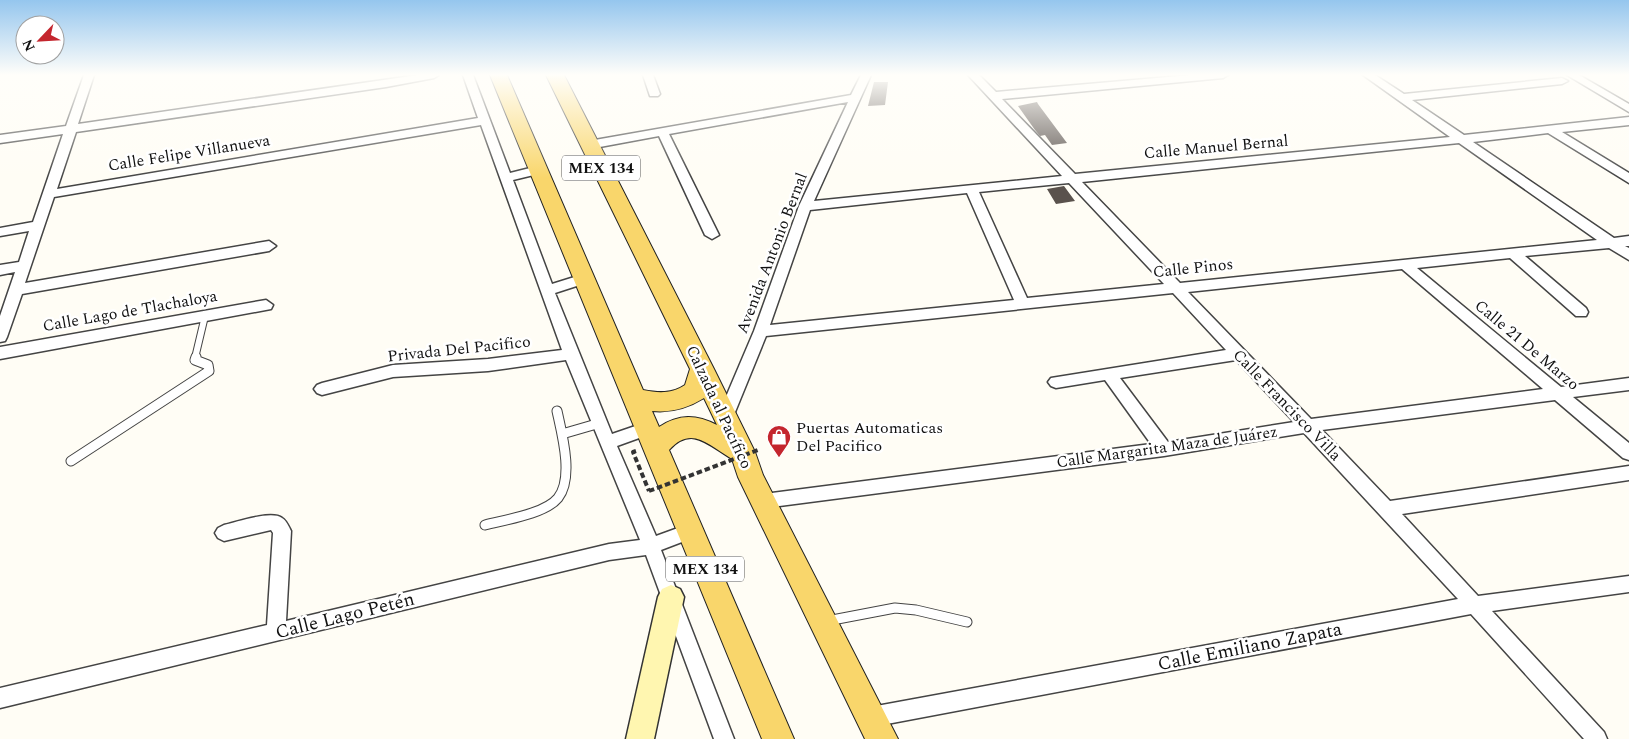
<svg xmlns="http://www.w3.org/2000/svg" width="1629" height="739" viewBox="0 0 1629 739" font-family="Spectral,serif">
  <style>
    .building { fill: #5a524d }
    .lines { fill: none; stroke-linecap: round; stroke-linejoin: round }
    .service-far1-casing { stroke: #444; stroke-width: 8 }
    .service-casing { stroke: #444; stroke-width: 11 }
    .minor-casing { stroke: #444; stroke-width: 3 }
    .secondary-casing { stroke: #333; stroke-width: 3 }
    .primary-casing { stroke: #222; stroke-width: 2 }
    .path { stroke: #333; stroke-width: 4; stroke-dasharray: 5.5 3; stroke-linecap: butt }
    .service-far1 { stroke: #fff; stroke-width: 6 }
    .service { stroke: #fff; stroke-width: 9 }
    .minor { fill: #fff; fill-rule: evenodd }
    .secondary { fill: #fff6b0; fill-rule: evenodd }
    .primary { fill: #f9d66b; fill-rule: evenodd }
    .path-bridge { stroke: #333; stroke-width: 4; stroke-dasharray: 5.5 3; stroke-linecap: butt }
    .labels { text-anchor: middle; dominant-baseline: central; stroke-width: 5; stroke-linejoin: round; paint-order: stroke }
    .shield { fill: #fff; stroke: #585858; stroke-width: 1 }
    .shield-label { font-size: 15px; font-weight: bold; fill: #111 }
    .street-label { font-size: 16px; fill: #111; stroke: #fff }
    .poi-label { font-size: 16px; fill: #111; stroke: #fff; text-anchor: start }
    .near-street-label { font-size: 19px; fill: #111; stroke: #fff }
  </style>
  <rect width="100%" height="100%" fill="#fffdf5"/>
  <path class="building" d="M 874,82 L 888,82 L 885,105 L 868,106 Z
    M 1037,102 L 1038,104 L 1067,143 L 1052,145 L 1045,135 L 1040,136 L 1035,130 L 1018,106 Z
    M 1064,186 L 1075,201 L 1056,204 L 1047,189 Z"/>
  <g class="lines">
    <g class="service-far1-casing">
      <path id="service-far1" d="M 195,358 L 205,316"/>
    </g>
    <g class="service-casing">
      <path id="service" d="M 562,434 L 600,423
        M 71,461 L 209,371 L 208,365 L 195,360 L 196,357
        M 485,525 C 504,520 545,514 558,498 C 574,478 562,434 557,411
        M 827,621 L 895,608 L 916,610 L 967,622"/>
    </g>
    <g class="minor-casing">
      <path id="minor" d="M 84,75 L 94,75 L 78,124 L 418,75 L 439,75 L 434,78 L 386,87 L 76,132 L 57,189 L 478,118 L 463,75 L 473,75 L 510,173 L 538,166 L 544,170 L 542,173 L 513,180 L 552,284 L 584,274 L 591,279 L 589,282 L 555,293 L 612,434 L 647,422 L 653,423 L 655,428 L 653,433 L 617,446 L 656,536 L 689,524 L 695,527 L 698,532 L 695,537 L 661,550 L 734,739 L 714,739 L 646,555 L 609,560 L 0,708 L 0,688 L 267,625 L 273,533 L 271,530 L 224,541 L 218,538 L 215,533 L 218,528 L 224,525 C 236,522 272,510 282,518 C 286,520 289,527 291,531 L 286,621 L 609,544 L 640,540 L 566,360 L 488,371 L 393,377 L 322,395 L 317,393 L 314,389 L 317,385 L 322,383 L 393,365 L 488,359 L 562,350 L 481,125 L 54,197 L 25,283 L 269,241 L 276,246 L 269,251 L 22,294 L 7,337 L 5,341 L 0,342 L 0,316 L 15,272 L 0,275 L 0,265 L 19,262 L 29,231 L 0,236 L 0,228 L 33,222 L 63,134 L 0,143 L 0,135 L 66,126 Z
        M 643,75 L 653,75 L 660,94 L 658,96 L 650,96 Z
        M 861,75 L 871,75 L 814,201 L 1062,176 L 968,75 L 979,75 L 996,92 L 1191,75 L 1228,75 L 1223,78 L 1002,99 L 1075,174 L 1450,137 L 1363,75 L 1375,75 L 1404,94 L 1562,78 L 1568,81 L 1562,84 L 1412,100 L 1464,135 L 1629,117 L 1629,125 L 1562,132 L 1629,173 L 1629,183 L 1548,133 L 1473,142 L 1614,238 L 1629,236 L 1629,246 L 1625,246 L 1629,248 L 1629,260 L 1609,248 L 1525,256 L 1586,308 L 1588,312 L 1586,316 L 1576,316 L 1510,258 L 1417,268 L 1561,387 L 1629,378 L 1629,390 L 1573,397 L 1629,443 L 1629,460 L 1623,458 L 1555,400 L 1322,430 L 1390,501 L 1629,466 L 1629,480 L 1402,514 L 1478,596 L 1629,576 L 1629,592 L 1492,611 L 1604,732 L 1607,739 L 1584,739 L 1471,614 L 871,727 L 864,724 L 861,717 L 864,710 L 871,707 L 1458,599 L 1304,433 L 1164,456 L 764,508 L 758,506 L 756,501 L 758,496 L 764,494 L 1151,444 L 1105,380 L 1056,388 L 1051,386 L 1048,382 L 1051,378 L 1226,350 L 1173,293 L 766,336 L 731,422 L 725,424 L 719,422 L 717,418 L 754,331 L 799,206 L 848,102 L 669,134 L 719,235 L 712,239 L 705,235 L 659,136 L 589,149 L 583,145 L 589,141 L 851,95 ZM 1459,143 L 1597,240 L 1180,283 L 1082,182 ZM 1069,183 L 1164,284 L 1027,298 L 979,192 ZM 967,193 L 1014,300 L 770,325 L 810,210 ZM 1402,269 L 1543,389 L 1311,419 L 1188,292 ZM 1236,360 L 1294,422 L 1168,442 L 1120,378 Z
        M 1567,75 L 1579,75 L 1629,104 L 1629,112 Z
        M 266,300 L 273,305 L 271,309 L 0,359 L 0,347 Z"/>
    </g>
    <g class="secondary-casing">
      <path id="secondary" d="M 671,585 L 680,589 L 684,597 L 654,739 L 626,739 L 658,597 L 662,589 Z"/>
    </g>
    <g class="primary-casing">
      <path id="primary" d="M 490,75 L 507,75 L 643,390 C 658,393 672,394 685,385 L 690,369 L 546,75 L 564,75 L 714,369 L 755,452 L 763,475 L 898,739 L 865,739 L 738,477 L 732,459 C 708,445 692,425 669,450 L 794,739 L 762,739 ZM 704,398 L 717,425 C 696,414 679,414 659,427 L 652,411 C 671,413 688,408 704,398 Z"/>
    </g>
    <path class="path" d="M 636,451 L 633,452 L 649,491"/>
    <use href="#service-far1" class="service-far1"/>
    <use href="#service" class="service"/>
    <use href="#minor" class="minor"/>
    <use href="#secondary" class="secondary"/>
    <use href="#primary" class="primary"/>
    <path class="path-bridge" d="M 649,491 L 758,450"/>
  </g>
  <linearGradient id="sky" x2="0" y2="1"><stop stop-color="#95c6ee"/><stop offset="0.42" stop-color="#fffefa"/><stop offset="1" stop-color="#fffefa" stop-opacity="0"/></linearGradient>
  <rect width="1629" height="178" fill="url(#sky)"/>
  <defs>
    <g id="shop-pin" transform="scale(1.25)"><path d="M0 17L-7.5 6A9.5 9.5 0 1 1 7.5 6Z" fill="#c4262e" stroke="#fff"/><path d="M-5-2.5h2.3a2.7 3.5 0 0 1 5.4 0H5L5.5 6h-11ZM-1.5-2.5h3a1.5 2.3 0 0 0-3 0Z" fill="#fff"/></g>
  </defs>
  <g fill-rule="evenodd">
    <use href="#shop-pin" x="779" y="437"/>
  </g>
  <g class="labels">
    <g class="shield">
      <rect x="562" y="155.5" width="78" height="25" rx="4"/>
      <rect x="666" y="556.5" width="78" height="25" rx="4"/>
    </g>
    <g class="shield-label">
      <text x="601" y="168">MEX 134</text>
      <text x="705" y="569">MEX 134</text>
    </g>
    <g class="street-label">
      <text transform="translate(1216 147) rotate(-5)">Calle Manuel Bernal</text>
      <text transform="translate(189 153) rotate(-9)">Calle Felipe Villanueva</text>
      <text transform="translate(772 253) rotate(-69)">Avenida Antonio Bernal</text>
      <text transform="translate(1193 268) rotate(-6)">Calle Pinos</text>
      <text transform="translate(130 311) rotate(-10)">Calle Lago de Tlachaloya</text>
      <text transform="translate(1527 345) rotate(40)">Calle 21 De Marzo</text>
      <text transform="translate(459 349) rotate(-6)">Privada Del Pacifico</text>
      <text transform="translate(1287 405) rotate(46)">Calle Francisco Villa</text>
      <text transform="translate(719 407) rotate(65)">Calzada al Pacífico</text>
      <text transform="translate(1167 447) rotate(-8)">Calle Margarita Maza de Juárez</text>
    </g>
    <g class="poi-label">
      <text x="796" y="428">Puertas Automaticas<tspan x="796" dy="18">Del Pacifico</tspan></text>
    </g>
    <g class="near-street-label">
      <text transform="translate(345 616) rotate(-14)">Calle Lago Petén</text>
      <text transform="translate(1250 647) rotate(-11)">Calle Emiliano Zapata</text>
    </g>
  </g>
  <g transform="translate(40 40) rotate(245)"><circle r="24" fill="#ffffff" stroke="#a0a0a0"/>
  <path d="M0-4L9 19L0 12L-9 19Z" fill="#c4262e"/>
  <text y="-8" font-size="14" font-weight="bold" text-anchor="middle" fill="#111111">N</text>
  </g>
</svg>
